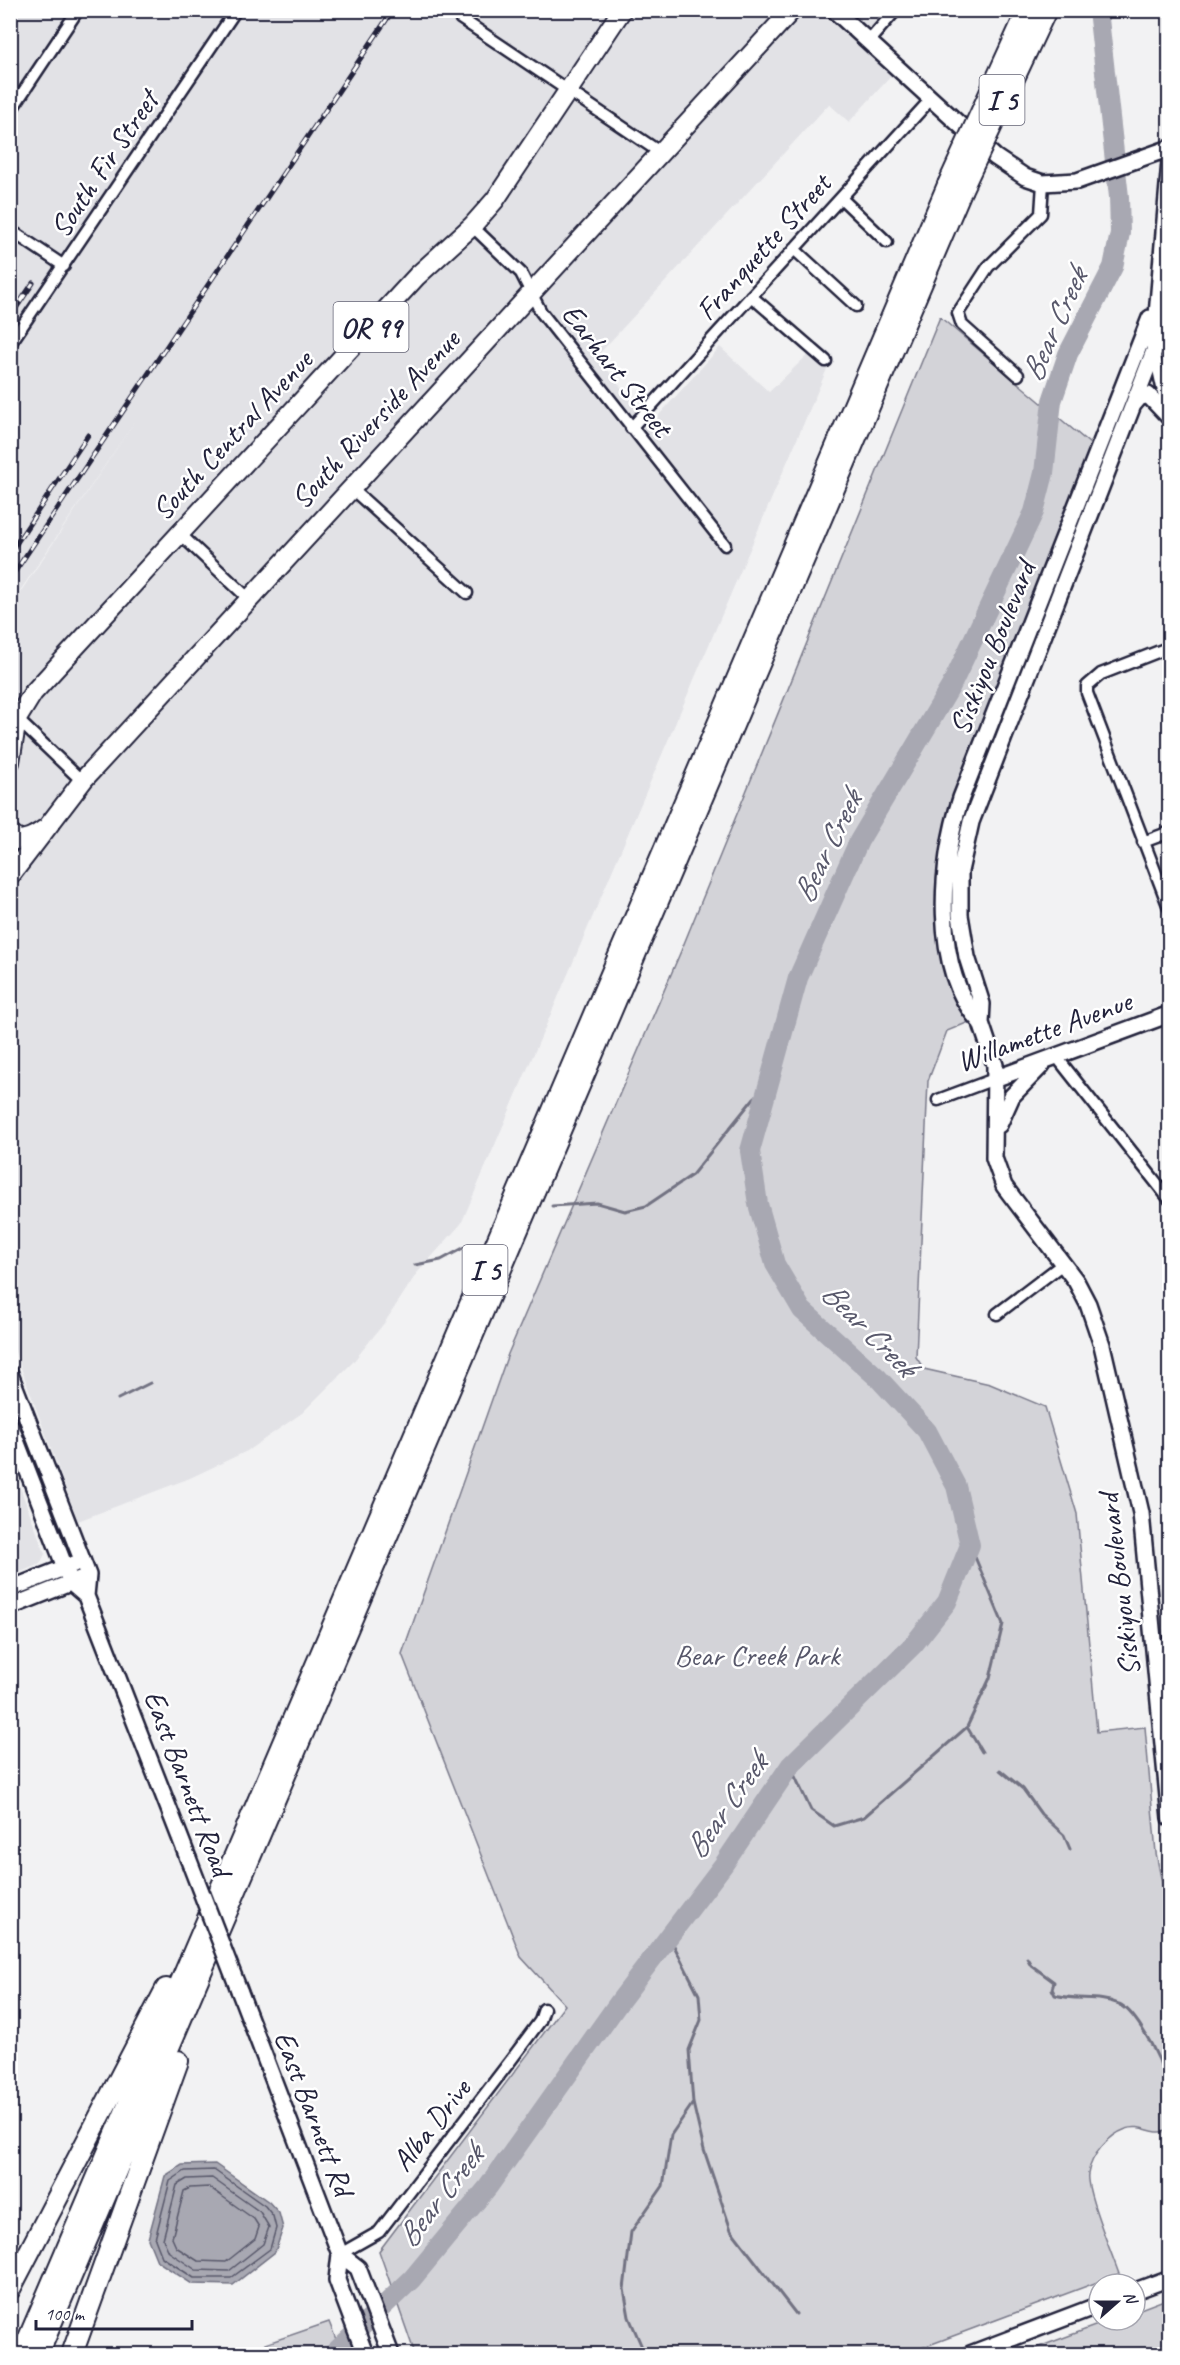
<svg xmlns="http://www.w3.org/2000/svg" width="1180" height="2365" viewBox="0 0 1180 2365" font-family="Caveat,sans-serif">
  <style>
    .built { fill: #e2e2e6 }
    .green { fill: #d3d3d8; stroke: #7a7a8a; stroke-width: 1.5 }
    .water { fill: #a8a8b2; stroke: #727282; stroke-width: 1.5 }
    .lines { fill: none; stroke-linecap: round; stroke-linejoin: round }
    .shore { stroke: #58586b; stroke-width: 1.5 }
    .stream { stroke: #727282; stroke-width: 3 }
    .river { stroke: #a8a8b2; stroke-width: 20 }
    .street-casing { stroke: #22223b; stroke-width: 15 }
    .secondary-casing { stroke: #22223b; stroke-width: 20 }
    .primary-casing { stroke: #22223b; stroke-width: 22 }
    .highway-casing { stroke: #22223b; stroke-width: 24 }
    .street { stroke: #fff; stroke-width: 10 }
    .secondary { stroke: #fff; stroke-width: 15 }
    .primary { stroke: #fff; stroke-width: 18 }
    .highway { stroke: #fff; stroke-width: 20 }
    .rail-casing { stroke: #22223b; stroke-width: 5 }
    .rail { stroke: #fff; stroke-width: 3; stroke-dasharray: 9; stroke-linecap: butt }
    .secondary-bridge-casing { stroke: #22223b; stroke-width: 20; stroke-linecap: butt }
    .highway-bridge-casing { stroke: #22223b; stroke-width: 24; stroke-linecap: butt }
    .secondary-bridge { stroke: #fff; stroke-width: 15 }
    .highway-bridge { stroke: #fff; stroke-width: 20 }
    .labels { text-anchor: middle; dominant-baseline: central; stroke-width: 5; stroke-linejoin: round; paint-order: stroke }
    .shield { fill: #fff; stroke: #646476; stroke-width: 1.5 }
    .shield-label { font-size: 28px; font-weight: bold; fill: #22223b }
    .street-label { font-size: 30px; fill: #22223b; stroke: #fff }
    .park-label { font-size: 30px; fill: #57576a; stroke: #fff }
    .water-label { font-size: 32px; font-style: italic; fill: #58586b; stroke: #fff }
  </style>
  <rect width="100%" height="100%" fill="#f2f2f3"/>
  <filter id="ink" filterUnits="userSpaceOnUse"><feTurbulence type="fractalNoise" baseFrequency=".0167" numOctaves="2"/><feDisplacementMap in="SourceGraphic" scale="12" xChannelSelector="R" yChannelSelector="G"/><feConvolveMatrix kernelMatrix="1 2 1 2 8 2 1 2 1" color-interpolation-filters="sRGB"/></filter>
  <g filter="url(#ink)">
    <path class="built" d="M 11,11 L 905,11 L 867,52 L 893,74 L 849,122 L 829,104 L 597,356 L 650,425 L 720,347 L 769,392 L 818,345 L 833,355 L 461,1224 L 417,1273 L 385,1322 L 353,1362 L 302,1413 L 247,1451 L 190,1478 L 78,1521 L 11,1341 L 11,606 L 139,415 L 11,604 Z
      M 11,1463 L 45,1554 L 40,1564 L 11,1576 Z"/>
    <path class="green" d="M 940,317 L 1096,449 L 946,833 L 955,987 L 969,1022 L 947,1031 L 928,1081 L 916,1357 L 924,1369 L 990,1384 L 1045,1407 L 1077,1514 L 1097,1732 L 1145,1727 L 1156,1853 L 1169,1918 L 1169,2130 C 1151,2137 1144,2123 1126,2129 C 1109,2135 1091,2155 1088,2174 C 1085,2189 1112,2254 1119,2274 L 905,2354 L 415,2354 L 379,2251 L 565,2005 L 521,1957 L 402,1654 L 508,1354 L 681,951 Z
      M 1169,2298 L 1169,2354 L 1020,2354 L 1111,2320 L 1135,2320 L 1135,2311 Z
      M 329,2322 L 342,2354 L 240,2354 L 245,2351 Z"/>
    <path class="water" d="M 215,2164 L 269,2202 L 279,2213 L 283,2228 L 275,2252 L 233,2285 L 192,2284 L 157,2261 L 148,2239 L 165,2176 L 182,2165 Z"/>
    <g class="lines">
      <path class="shore" d="M 185,2171 L 214,2170 L 265,2206 L 273,2216 L 276,2228 L 270,2249 L 231,2278 L 194,2278 L 162,2257 L 155,2239 L 170,2181 Z
        M 212,2178 L 260,2212 L 269,2227 L 263,2244 L 229,2271 L 196,2270 L 169,2252 L 163,2239 L 177,2185 L 187,2179 Z
        M 209,2187 L 254,2219 L 259,2227 L 255,2239 L 226,2262 L 198,2261 L 176,2247 L 172,2238 L 184,2191 L 190,2188 Z"/>
      <path class="stream" d="M 552,1206 L 597,1203 L 625,1211 L 646,1206 L 692,1175 L 754,1098 L 769,1084
        M 415,1265 L 441,1260 L 465,1247
        M 118,1399 L 150,1383
        M 970,1545 L 1003,1624 L 990,1678 L 967,1727 L 982,1752
        M 790,1766 L 811,1810 L 834,1826 L 864,1817 L 967,1727
        M 1000,1770 L 1023,1789 L 1041,1814 L 1064,1835 L 1070,1849
        M 669,1936 L 699,1995 L 701,2020 L 689,2050 L 693,2103 L 704,2150 L 731,2230 L 796,2314
        M 1027,1958 L 1031,1965 L 1054,1982 L 1052,1989 L 1055,1995 C 1076,2001 1099,1995 1119,2004 C 1134,2010 1153,2046 1159,2060 C 1163,2070 1163,2078 1170,2086
        M 645,2354 L 629,2317 L 624,2289 L 631,2232 L 663,2186 L 671,2135 L 693,2103"/>
      <path class="river" d="M 333,2354 L 412,2279 L 488,2187 L 620,2001 L 724,1864 L 790,1766 L 914,1644 L 947,1602 L 970,1545 L 956,1486 L 927,1431 L 878,1378 L 802,1310 L 775,1264 L 758,1204 L 750,1151 L 798,978 L 859,841 L 951,686 L 1034,512 L 1044,473 L 1052,401 L 1068,354 L 1113,267 L 1120,233 L 1119,197 L 1098,10"/>
      <g class="street-casing">
        <path id="street" d="M 465,10 L 460,18 L 661,153
          M 868,42 L 896,10
          M 10,112 L 78,10
          M 841,198 L 887,242
          M 472,226 L 521,273 L 541,312 L 725,545
          M 10,230 L 64,266
          M 794,249 L 856,306
          M 751,296 L 826,361
          M 10,344 L 236,10
          M 1154,351 L 1168,415
          M 1018,375 L 962,325 L 958,313 L 988,267 L 1041,214 L 1043,183
          M 631,428 L 931,99
          M 351,488 L 467,593
          M 180,534 L 249,599
          M 1170,647 L 1101,674 L 1087,686 L 1087,693 L 1170,910
          M 17,719 L 82,781
          M 1143,842 L 1170,832
          M 1056,1056 L 1170,1200
          M 938,1100 L 997,1078
          M 997,1314 L 1064,1263
          M 1154,1646 L 1170,1643
          M 340,2254 L 379,2232 L 511,2060 L 540,2021 L 544,2009"/>
      </g>
      <g class="secondary-casing">
        <path id="secondary" d="M 834,10 L 995,157 L 1025,177 L 1043,183 L 1077,181 L 1170,148
          M 1170,161 L 1154,351 L 971,822 L 960,871 L 960,915 L 967,957 L 982,1004 L 981,1023 L 995,1065 L 994,1158 L 1004,1186 L 1076,1281 L 1088,1304 L 1102,1345 L 1141,1513 L 1170,1818
          M 1133,405 L 1139,398 L 1148,395 L 1169,417
          M 981,1023 C 931,971 940,861 961,798 L 1150,318
          M 997,1078 L 1170,1014
          M 999,1125 L 1012,1096 L 1042,1065
          M 10,1374 L 88,1575 L 86,1596
          M 10,1425 L 71,1583 L 86,1596 L 188,1858
          M 10,1589 L 74,1564
          M 10,1607 L 80,1579
          M 239,1990 L 340,2254 L 337,2280 L 365,2354
          M 340,2254 L 358,2268 L 391,2354
          M 1135,2291 L 1170,2278
          M 970,2354 L 1099,2305"/>
      </g>
      <g class="primary-casing">
        <path id="primary" d="M 10,762 L 17,719 L 33,693 L 417,276 L 472,226 L 495,200 L 622,10
          M 10,833 L 17,840 C 29,840 35,835 45,829
          M 10,876 L 84,779 L 792,10"/>
      </g>
      <g class="highway-casing">
        <path id="highway" d="M 10,2289 L 166,1989
          M 22,2354 L 948,185
          M 38,2354 L 961,191
          M 72,2354 L 178,2061"/>
      </g>
      <use href="#street" class="street"/>
      <use href="#secondary" class="secondary"/>
      <use href="#primary" class="primary"/>
      <use href="#highway" class="highway"/>
      <g class="rail-casing">
        <path id="rail" d="M 10,317 L 33,283
          M 10,553 L 88,435
          M 10,579 L 393,10"/>
      </g>
      <use href="#rail" class="rail"/>
      <g class="secondary-bridge-casing">
        <path id="secondary-bridge" d="M 188,1858 L 239,1990"/>
      </g>
      <g class="highway-bridge-casing">
        <path id="highway-bridge" d="M 948,185 L 1028,10
          M 961,191 L 1046,10"/>
      </g>
      <use href="#secondary-bridge" class="secondary-bridge"/>
      <use href="#highway-bridge" class="highway-bridge"/>
    </g>
  </g>
  <g class="labels">
    <g class="shield">
      <rect x="979.5" y="75" width="45" height="50" rx="4.5"/>
      <rect x="333.5" y="302" width="75" height="50" rx="4.5"/>
      <rect x="462.5" y="1245" width="45" height="50" rx="4.5"/>
    </g>
    <g class="shield-label">
      <text x="1002" y="100">I 5</text>
      <text x="371" y="327">OR 99</text>
      <text x="485" y="1270">I 5</text>
    </g>
    <g class="street-label">
      <text transform="translate(104 164) rotate(-56)">South Fir Street</text>
      <text transform="translate(763 247) rotate(-48)">Franquette Street</text>
      <text transform="translate(617 370) rotate(52)">Earhart Street</text>
      <text transform="translate(375 419) rotate(-47)">South Riverside Avenue</text>
      <text transform="translate(232 435) rotate(-47)">South Central Avenue</text>
      <text transform="translate(992 648) rotate(-68)">Siskiyou Boulevard</text>
      <text transform="translate(1044 1031) rotate(-20)">Willamette Avenue</text>
      <text transform="translate(1119 1585) rotate(-97)">Siskiyou Boulevard</text>
      <text transform="translate(188 1783) rotate(69)">East Barnett Road</text>
      <text transform="translate(314 2113) rotate(69)">East Barnett Rd</text>
      <text transform="translate(431 2125) rotate(-52)">Alba Drive</text>
    </g>
    <g class="park-label">
      <text x="757" y="1655">Bear Creek Park</text>
    </g>
    <g class="water-label">
      <text transform="translate(1054 325) rotate(-66)">Bear Creek</text>
      <text transform="translate(827 847) rotate(-64)">Bear Creek</text>
      <text transform="translate(869 1329) rotate(45)">Bear Creek</text>
      <text transform="translate(726 1806) rotate(-55)">Bear Creek</text>
      <text transform="translate(440 2196) rotate(-52)">Bear Creek</text>
    </g>
  </g>
  <rect width="1180" height="2365" fill="none" stroke="#fff" stroke-width="36"/>
  <rect x="18" y="18" width="1144" height="2329" fill="none" stroke="#22223b" stroke-width="2" filter="url(#ink)"/>
  <g transform="translate(1117 2302) rotate(69)"><circle r="28" fill="#ffffff" stroke="#a7a7b1" stroke-width="1.5"/>
  <path d="M0-4.5L10 22L0 15L-10 22Z" fill="#22223b"/>
  <text y="-9" font-size="16" font-weight="bold" text-anchor="middle" fill="#22223b">N</text>
  </g>
  <path d="M36 2320v9h156v-9" fill="none" stroke="#22223b" stroke-width="3"/>
  <text x="45" y="2320" font-size="18" fill="#22223b" stroke="#ffffff" stroke-width="4.5" paint-order="stroke">100 m</text>
</svg>
